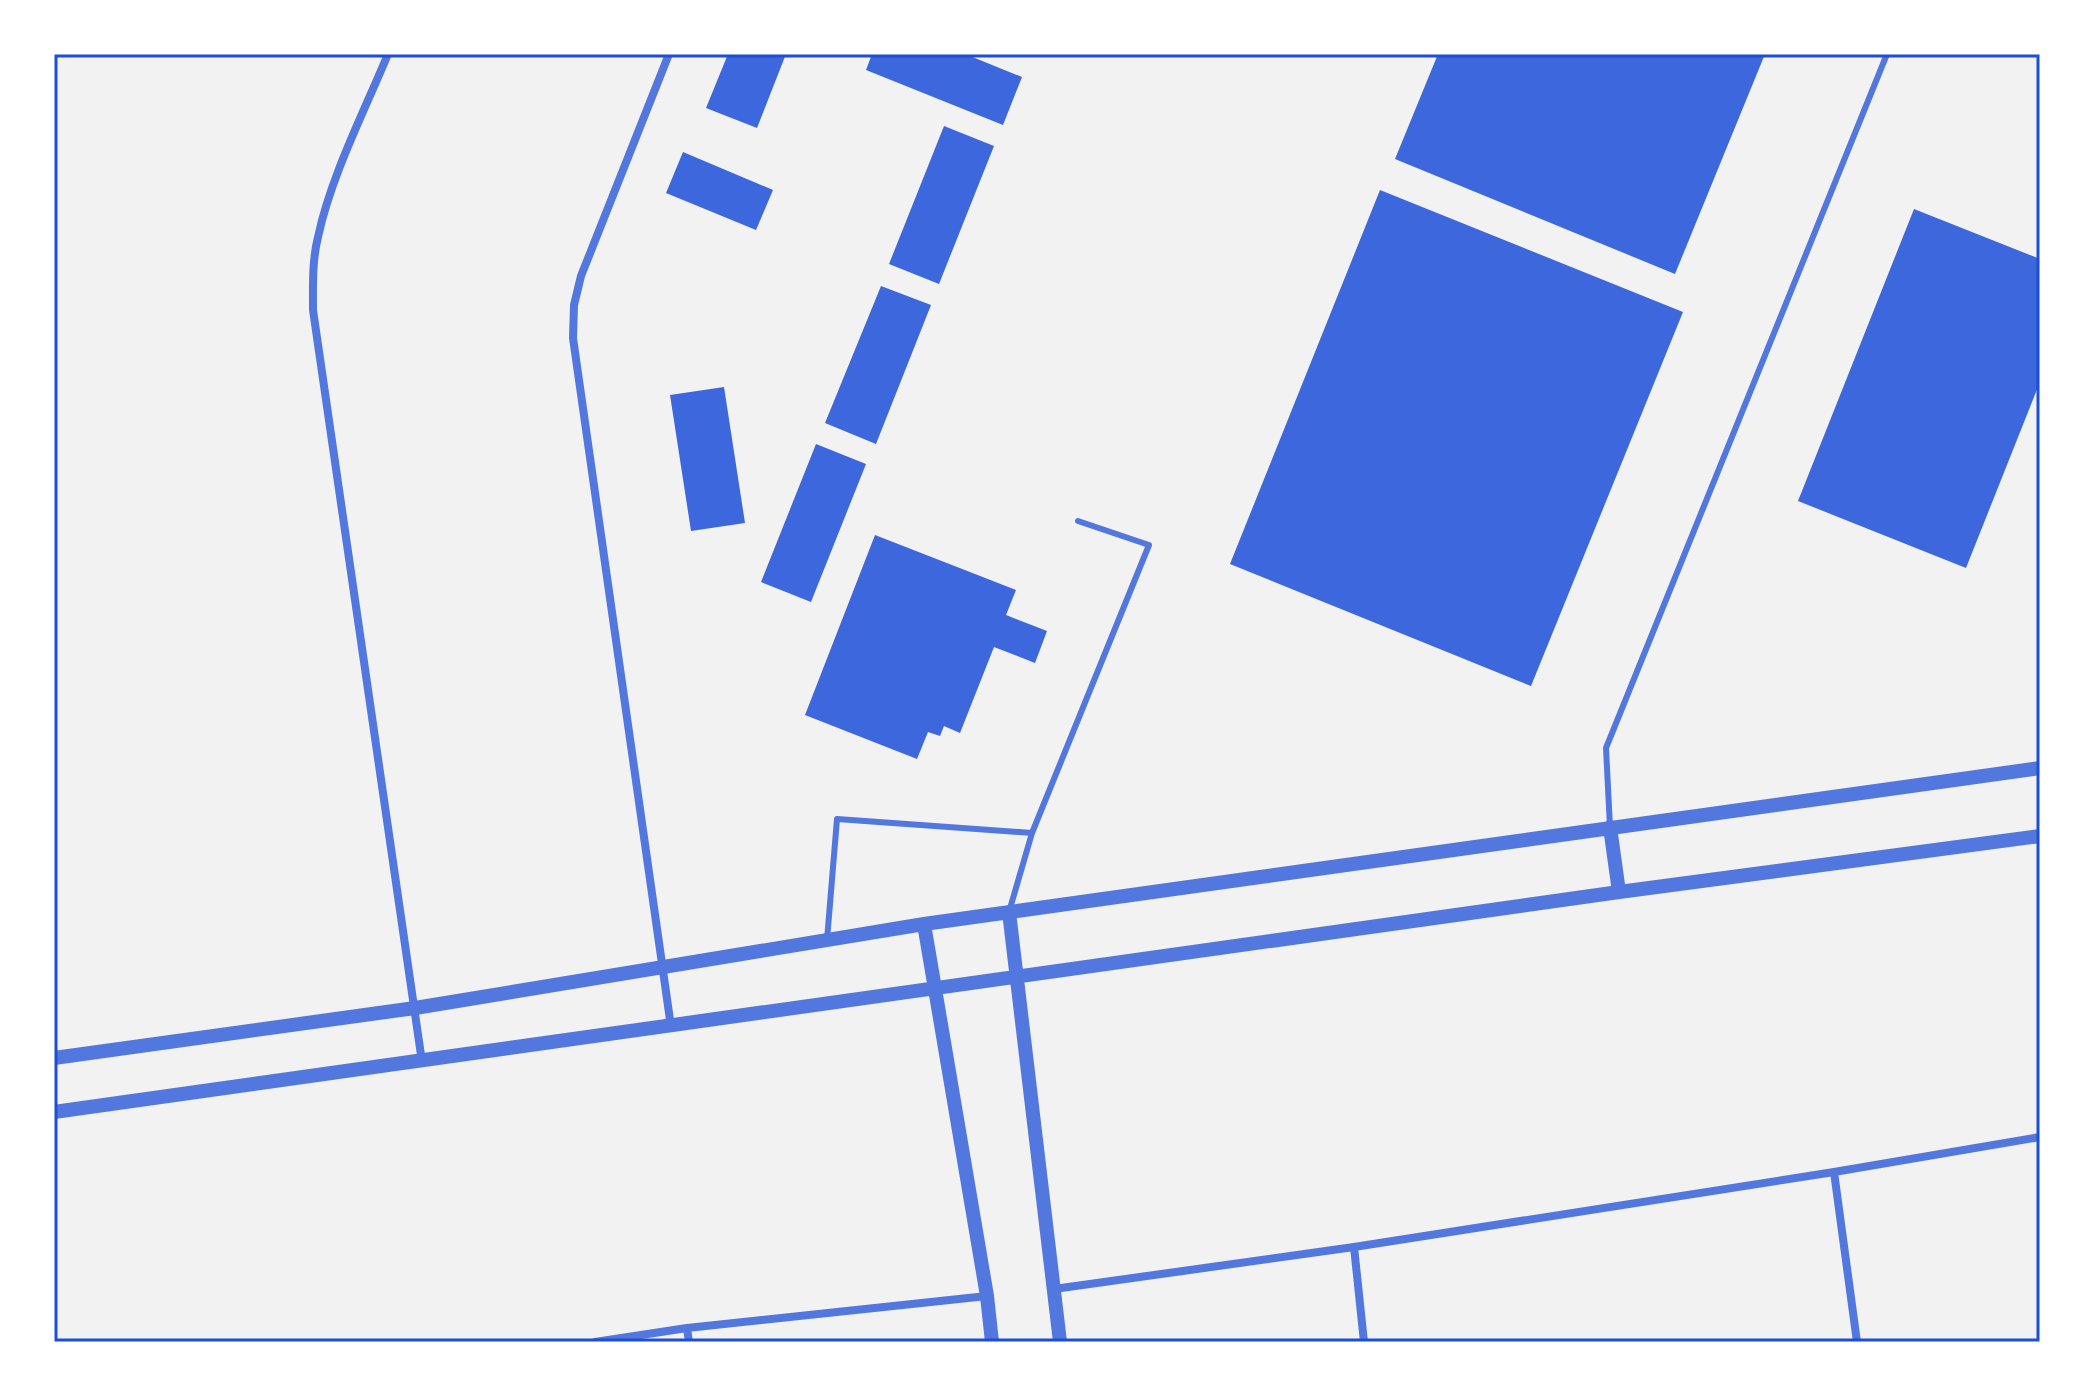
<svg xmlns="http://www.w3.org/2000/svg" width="2094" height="1396" viewBox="0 0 2094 1396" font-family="Figtree,sans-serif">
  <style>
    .building { fill: #3d67dc }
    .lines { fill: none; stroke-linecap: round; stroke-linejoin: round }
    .service { stroke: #5277de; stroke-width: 6 }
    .minor { stroke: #5277de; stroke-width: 8 }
    .tertiary { stroke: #5277de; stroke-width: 14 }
    .neatline { fill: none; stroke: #1d4ed8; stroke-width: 3 }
  </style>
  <rect width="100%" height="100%" fill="#f2f2f2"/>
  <path class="building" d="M 728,54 L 786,54 L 757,128 L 706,108 Z
    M 872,54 L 965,54 L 1022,77 L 1003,125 L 866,70 Z
    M 1438,54 L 1765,54 L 1675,274 L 1395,159 Z
    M 944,126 L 994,146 L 939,284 L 889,264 Z
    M 683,152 L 773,190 L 756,230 L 666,193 Z
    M 1380,190 L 1683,312 L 1531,686 L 1230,564 Z
    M 1914,209 L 2040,259 L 2040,382 L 1966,568 L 1798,501 Z
    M 881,286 L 931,305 L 876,444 L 825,423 Z
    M 724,387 L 745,523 L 691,531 L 670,395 Z
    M 816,444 L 866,464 L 811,602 L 761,582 Z
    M 875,535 L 1016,590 L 1006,615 L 1047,631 L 1035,663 L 994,647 L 960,733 L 944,726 L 940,736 L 928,732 L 917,759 L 805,715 Z"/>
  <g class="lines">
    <path class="service" d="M 1610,827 L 1606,748 L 1887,54
      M 1009,912 L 1032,833 L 1149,545 L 1078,521
      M 827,940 L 837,819 L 1032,833"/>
    <path class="minor" d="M 388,54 C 364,112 331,176 318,237 C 312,261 313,286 313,310 L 422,1062
      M 669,54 L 581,276 L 574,305 L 573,338 L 671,1027
      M 1834,1172 L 1857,1342
      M 1354,1247 L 1364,1342
      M 1054,1289 L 1354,1247 L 1834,1172 L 2040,1137
      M 687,1328 L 689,1342
      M 595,1342 L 687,1328 L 987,1296"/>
    <path class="tertiary" d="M 1610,827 L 1619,892
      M 1009,912 L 1060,1342
      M 924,924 L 987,1296 L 992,1342
      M 54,1058 L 415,1008 L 924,924 L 2040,768
      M 54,1112 L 1619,892 L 2040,836"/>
  </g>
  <rect width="2094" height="1396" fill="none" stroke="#ffffff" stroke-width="112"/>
  <rect x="56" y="56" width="1982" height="1284" class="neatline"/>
</svg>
